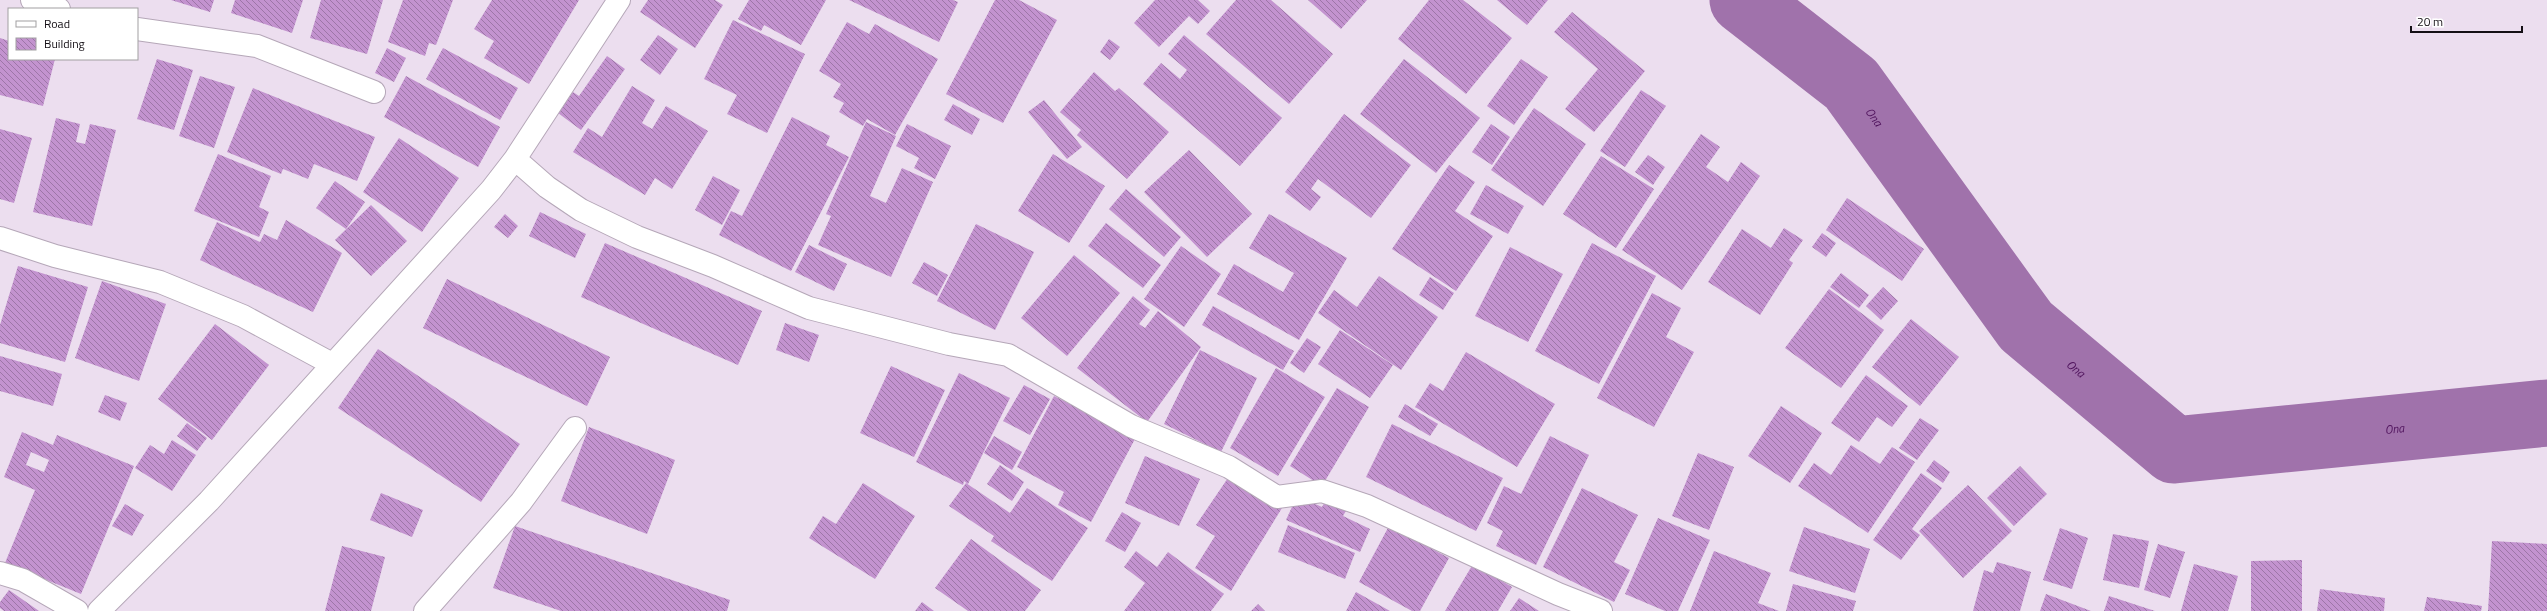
<svg xmlns="http://www.w3.org/2000/svg" width="2547" height="611" viewBox="0 0 2547 611" font-family="'Titillium Web',sans-serif">
  <style>
    .lines { fill: none; stroke-linecap: round; stroke-linejoin: round }
    .river { stroke: #a072ab; stroke-width: 67 }
    .building { fill: url(#building-back-hatch); fill-rule: evenodd }
    .minor-casing { stroke: #b5a7b8; stroke-width: 24 }
    .minor { stroke: #fff; stroke-width: 22 }
    .labels { text-anchor: middle; dominant-baseline: central; stroke-width: 3.5; stroke-linejoin: round; paint-order: stroke }
    .water-label { font-size: 12px; font-style: italic; fill: #50145d; stroke: #fff }
  </style>
  <defs>
    <pattern id="building-back-hatch" width="6" height="6" patternUnits="userSpaceOnUse"><rect width="6" height="6" fill="#c393cf"/><path d="M-1 5l2 2M0 0l6 6M5-1l2 2" fill="none" stroke="#9d76a7"/></pattern>
  </defs>
  <rect width="100%" height="100%" fill="#ecdeef"/>
  <g class="lines">
    <path class="river" id="s1" d="M 1743,0 L 1851,84 L 2026,326 L 2174,450 L 2547,413"/>
  </g>
  <path class="building" d="M 171,0 L 214,0 L 210,12 Z
    M 235,0 L 303,0 L 292,33 L 231,13 Z
    M 321,0 L 383,0 L 367,54 L 310,38 Z
    M 403,0 L 453,0 L 436,45 L 429,43 L 425,56 L 388,42 Z
    M 492,0 L 579,0 L 529,84 L 484,58 L 494,41 L 474,29 Z
    M 648,0 L 715,0 L 723,5 L 695,48 L 640,12 Z
    M 749,0 L 826,0 L 801,45 L 764,25 L 761,31 L 738,19 Z
    M 849,0 L 953,0 L 958,2 L 939,42 Z
    M 995,0 L 1019,0 L 1057,20 L 1003,123 L 946,94 Z
    M 1155,0 L 1198,0 L 1210,11 L 1198,24 L 1189,16 L 1159,47 L 1134,23 Z
    M 1236,0 L 1271,0 L 1333,54 L 1289,104 L 1206,34 Z
    M 1308,0 L 1367,0 L 1341,29 Z
    M 1429,0 L 1463,0 L 1512,38 L 1466,94 L 1398,39 Z
    M 1497,0 L 1548,0 L 1527,25 Z
    M 1572,12 L 1645,71 L 1594,132 L 1565,109 L 1598,69 L 1554,32 Z
    M 733,20 L 805,54 L 767,133 L 727,114 L 737,95 L 704,79 Z
    M 847,22 L 869,34 L 875,24 L 938,59 L 895,135 L 867,119 L 863,126 L 839,112 L 844,103 L 833,97 L 841,84 L 819,71 Z
    M 658,35 L 678,49 L 660,75 L 640,60 Z
    M 1184,35 L 1282,118 L 1240,166 L 1143,84 L 1161,63 L 1180,79 L 1187,70 L 1168,54 Z
    M 0,38 L 9,41 L 9,59 L 55,59 L 43,106 L 0,95 Z
    M 1109,39 L 1120,47 L 1110,60 L 1100,52 Z
    M 387,48 L 406,58 L 394,82 L 375,73 Z
    M 443,48 L 518,88 L 500,120 L 426,79 Z
    M 607,56 L 625,69 L 581,130 L 558,113 L 573,92 L 579,96 Z
    M 157,59 L 193,70 L 174,130 L 137,119 Z
    M 1404,59 L 1480,118 L 1436,173 L 1360,114 Z
    M 1521,59 L 1548,77 L 1514,125 L 1487,106 Z
    M 1094,72 L 1115,91 L 1119,88 L 1169,132 L 1127,179 L 1077,135 L 1081,130 L 1060,112 Z
    M 200,76 L 235,87 L 214,148 L 179,136 Z
    M 406,76 L 500,127 L 478,167 L 384,117 Z
    M 632,86 L 655,100 L 642,123 L 652,129 L 666,106 L 708,131 L 672,189 L 655,178 L 645,195 L 573,152 L 588,128 L 602,137 Z
    M 253,88 L 375,137 L 357,181 L 314,164 L 308,179 L 283,169 L 281,174 L 227,152 Z
    M 1641,90 L 1666,106 L 1625,167 L 1600,151 Z
    M 1044,100 L 1082,147 L 1067,159 L 1028,112 Z
    M 953,104 L 980,119 L 972,135 L 944,120 Z
    M 1534,108 L 1586,144 L 1543,206 L 1491,170 Z
    M 1344,114 L 1411,165 L 1371,218 L 1318,179 L 1311,189 L 1321,197 L 1310,211 L 1285,192 Z
    M 792,117 L 830,136 L 826,145 L 849,157 L 791,271 L 719,235 L 731,211 L 742,216 Z
    M 56,118 L 80,124 L 76,142 L 85,144 L 90,124 L 116,130 L 92,226 L 33,212 Z
    M 866,122 L 896,136 L 870,196 L 886,203 L 902,168 L 933,182 L 891,277 L 818,245 L 831,216 L 826,214 Z
    M 907,124 L 951,146 L 935,179 L 914,168 L 919,158 L 896,146 Z
    M 1491,124 L 1510,137 L 1492,165 L 1472,152 Z
    M 0,129 L 32,138 L 14,203 L 0,199 Z
    M 1701,134 L 1720,147 L 1706,167 L 1728,182 L 1741,162 L 1760,176 L 1682,290 L 1622,250 Z
    M 399,138 L 459,178 L 422,232 L 363,192 Z
    M 1189,150 L 1252,214 L 1207,257 L 1144,192 Z
    M 218,154 L 271,176 L 259,207 L 269,212 L 259,237 L 194,211 Z
    M 1053,154 L 1105,186 L 1069,243 L 1018,211 Z
    M 1648,155 L 1665,167 L 1653,185 L 1635,172 Z
    M 1601,156 L 1654,189 L 1616,248 L 1563,214 Z
    M 1449,165 L 1475,182 L 1455,211 L 1493,236 L 1456,291 L 1392,249 Z
    M 713,176 L 740,190 L 722,225 L 695,210 Z
    M 335,181 L 365,202 L 346,229 L 316,208 Z
    M 1486,185 L 1524,206 L 1508,234 L 1470,214 Z
    M 1126,189 L 1181,237 L 1164,257 L 1109,209 Z
    M 1847,198 L 1924,249 L 1902,281 L 1826,230 Z
    M 371,205 L 407,241 L 371,276 L 335,240 Z
    M 540,212 L 586,234 L 575,258 L 529,236 Z
    M 505,214 L 518,226 L 508,238 L 494,227 Z
    M 1269,214 L 1347,258 L 1299,340 L 1217,294 L 1234,264 L 1283,292 L 1294,273 L 1249,248 Z
    M 286,220 L 342,253 L 313,312 L 200,260 L 217,222 L 260,242 L 264,234 L 277,240 Z
    M 1106,223 L 1161,265 L 1143,288 L 1088,246 Z
    M 976,224 L 1034,252 L 995,330 L 937,301 Z
    M 1784,228 L 1803,240 L 1789,260 L 1793,263 L 1760,315 L 1708,282 L 1742,229 L 1771,248 Z
    M 1822,233 L 1836,243 L 1826,257 L 1812,247 Z
    M 605,243 L 762,311 L 738,365 L 581,297 Z
    M 1592,243 L 1656,276 L 1599,384 L 1535,351 Z
    M 809,245 L 847,264 L 834,291 L 795,272 Z
    M 1181,246 L 1221,274 L 1184,327 L 1144,299 Z
    M 1510,247 L 1563,274 L 1528,342 L 1475,316 Z
    M 1074,255 L 1120,293 L 1067,356 L 1021,318 Z
    M 924,262 L 948,275 L 937,296 L 912,283 Z
    M 18,266 L 88,287 L 65,362 L 0,343 L 0,325 Z
    M 1841,273 L 1869,295 L 1859,308 L 1830,287 Z
    M 1379,276 L 1438,317 L 1401,370 L 1318,313 L 1334,290 L 1357,307 Z
    M 1430,277 L 1454,293 L 1443,310 L 1419,295 Z
    M 447,279 L 610,357 L 587,406 L 423,328 Z
    M 102,281 L 166,304 L 139,381 L 75,358 Z
    M 1883,287 L 1898,301 L 1881,320 L 1866,306 Z
    M 1829,289 L 1884,330 L 1841,388 L 1785,348 Z
    M 1652,293 L 1681,308 L 1666,337 L 1694,352 L 1654,427 L 1597,398 Z
    M 1133,296 L 1150,310 L 1139,324 L 1145,328 L 1158,311 L 1201,347 L 1147,422 L 1077,368 Z
    M 1213,306 L 1294,351 L 1283,370 L 1202,325 Z
    M 1911,319 L 1959,357 L 1920,406 L 1872,367 Z
    M 785,323 L 819,335 L 809,362 L 776,350 Z
    M 215,324 L 269,365 L 212,440 L 158,399 Z
    M 1340,330 L 1393,365 L 1370,398 L 1318,364 Z
    M 1307,338 L 1321,347 L 1304,373 L 1290,363 Z
    M 378,349 L 520,444 L 481,502 L 338,408 Z
    M 1200,350 L 1257,378 L 1221,452 L 1164,424 Z
    M 1466,352 L 1555,404 L 1517,467 L 1415,407 L 1430,383 L 1443,391 Z
    M 0,356 L 62,374 L 53,406 L 0,391 Z
    M 891,366 L 945,390 L 914,457 L 860,433 Z
    M 1276,368 L 1325,397 L 1278,476 L 1230,448 Z
    M 959,373 L 1010,398 L 968,484 L 964,481 L 963,485 L 916,462 Z
    M 1866,375 L 1908,406 L 1892,427 L 1877,417 L 1859,442 L 1831,423 Z
    M 1024,385 L 1050,399 L 1030,435 L 1003,421 Z
    M 1337,388 L 1369,407 L 1322,486 L 1290,466 Z
    M 105,395 L 127,403 L 120,421 L 98,412 Z
    M 1054,396 L 1136,437 L 1091,522 L 1058,505 L 1064,492 L 1017,467 Z
    M 1405,404 L 1438,424 L 1430,436 L 1398,417 Z
    M 1781,406 L 1822,433 L 1790,483 L 1748,456 Z
    M 1920,418 L 1939,430 L 1917,460 L 1899,448 Z
    M 187,423 L 207,438 L 197,451 L 177,436 Z
    M 1392,424 L 1503,478 L 1476,531 L 1366,477 Z
    M 589,427 L 675,460 L 647,534 L 561,501 Z
    M 22,432 L 53,445 L 57,435 L 134,466 L 81,594 L 5,563 L 35,490 L 4,477 ZM 31,452 L 49,460 L 44,472 L 26,465 Z
    M 994,436 L 1022,452 L 1012,470 L 984,453 Z
    M 1550,436 L 1589,455 L 1536,565 L 1496,546 L 1503,531 L 1487,523 L 1504,486 L 1521,494 Z
    M 172,440 L 196,455 L 172,491 L 135,468 L 150,445 L 164,454 Z
    M 1851,445 L 1880,464 L 1892,447 L 1915,462 L 1868,533 L 1798,486 L 1814,463 L 1831,475 Z
    M 1698,453 L 1734,467 L 1709,530 L 1672,516 Z
    M 1145,456 L 1200,479 L 1179,526 L 1125,503 Z
    M 1934,460 L 1950,472 L 1943,483 L 1926,471 Z
    M 1000,465 L 1024,482 L 1012,501 L 987,484 Z
    M 2020,466 L 2047,494 L 2014,526 L 1987,498 Z
    M 1921,473 L 1942,488 L 1912,529 L 1920,535 L 1901,560 L 1873,540 Z
    M 1230,475 L 1282,508 L 1231,591 L 1195,568 L 1215,536 L 1196,525 Z
    M 863,483 L 915,516 L 875,579 L 809,538 L 823,516 L 836,524 Z
    M 966,483 L 1010,513 L 1027,488 L 1088,528 L 1052,581 L 991,541 L 994,536 L 949,506 Z
    M 1968,485 L 2012,531 L 1963,578 L 1919,531 Z
    M 1582,488 L 1638,515 L 1614,562 L 1630,570 L 1614,602 L 1543,567 Z
    M 381,493 L 423,510 L 412,537 L 370,520 Z
    M 1297,496 L 1322,507 L 1326,500 L 1347,509 L 1343,516 L 1370,529 L 1360,552 L 1286,520 Z
    M 125,504 L 144,515 L 132,536 L 112,526 Z
    M 1122,512 L 1141,523 L 1125,552 L 1105,541 Z
    M 1658,518 L 1710,540 L 1678,611 L 1665,611 L 1625,594 Z
    M 1288,525 L 1355,553 L 1345,579 L 1278,552 Z
    M 515,526 L 730,600 L 727,611 L 561,611 L 493,588 Z
    M 1389,526 L 1449,558 L 1420,611 L 1412,611 L 1359,582 Z
    M 1804,527 L 1870,549 L 1855,593 L 1789,571 Z
    M 2060,528 L 2088,538 L 2072,589 L 2043,580 Z
    M 2113,534 L 2149,541 L 2139,588 L 2103,580 Z
    M 971,539 L 1041,590 L 1025,611 L 968,611 L 935,588 Z
    M 2492,541 L 2547,544 L 2547,611 L 2488,611 Z
    M 2158,544 L 2185,552 L 2170,598 L 2144,590 Z
    M 342,546 L 385,557 L 371,611 L 325,611 Z
    M 1136,551 L 1157,567 L 1168,552 L 1224,594 L 1211,611 L 1124,611 L 1145,583 L 1124,567 Z
    M 1714,551 L 1771,573 L 1758,603 L 1779,611 L 1690,611 Z
    M 2302,560 L 2302,611 L 2251,611 L 2251,561 Z
    M 1997,562 L 2031,572 L 2020,611 L 1973,611 L 1984,570 L 1993,573 Z
    M 1473,564 L 1512,587 L 1498,611 L 1445,611 Z
    M 2194,564 L 2238,576 L 2228,611 L 2181,611 Z
    M 1793,584 L 1856,601 L 1853,611 L 1786,611 Z
    M 2320,589 L 2385,598 L 2384,611 L 2317,611 Z
    M 9,590 L 39,611 L 4,611 L 0,608 L 0,602 Z
    M 1356,592 L 1390,611 L 1346,611 Z
    M 2046,594 L 2091,611 L 2040,611 Z
    M 2109,596 L 2155,611 L 2104,611 Z
    M 2427,597 L 2482,606 L 2481,611 L 2424,611 Z
    M 1519,598 L 1539,611 L 1510,611 Z
    M 922,602 L 934,611 L 915,611 Z
    M 1258,604 L 1265,611 L 1251,611 Z"/>
  <g class="lines">
    <g class="minor-casing">
      <path id="minor" d="M 32,0 L 59,9
        M 137,29 L 257,46 L 374,92
        M 515,159 L 547,187 L 581,210 L 637,237 L 713,266 L 809,308 L 949,344 L 1008,355 L 1131,426 L 1229,467 L 1277,497 L 1322,491 L 1367,506 L 1558,594 L 1601,611
        M 0,238 L 55,256 L 160,282 L 243,316 L 332,364
        M 0,573 L 23,580 L 77,611
        M 99,611 L 209,501 L 491,190 L 515,159 L 619,0
        M 425,611 L 521,502 L 575,428"/>
    </g>
    <use href="#minor" class="minor"/>
  </g>
  <g class="labels">
    <g class="water-label">
      <text stroke="none"><textPath href="#s1" startOffset="177">Ona</textPath></text>
      <text stroke="none"><textPath href="#s1" startOffset="501">Ona</textPath></text>
      <text stroke="none"><textPath href="#s1" startOffset="850">Ona</textPath></text>
    </g>
  </g>
  <rect x="8" y="8" width="130" height="52" fill="#ffffff" stroke="#a19fa1"/>
  <rect x="16" y="21" width="20" height="6" fill="#ffffff" stroke="#a19fa1"/>
  <text x="44" y="28" font-size="12" fill="#140f15">Road</text>
  <rect x="16" y="38" width="20" height="12" fill="url(#building-back-hatch)" stroke="#a19fa1"/>
  <text x="44" y="48" font-size="12" fill="#140f15">Building</text>
  <path d="M2411 26v6h111v-6" fill="none" stroke="#140f15" stroke-width="2"/>
  <text x="2417" y="26" font-size="12" fill="#140f15" stroke="#ffffff" stroke-width="3" paint-order="stroke">20 m</text>
</svg>
